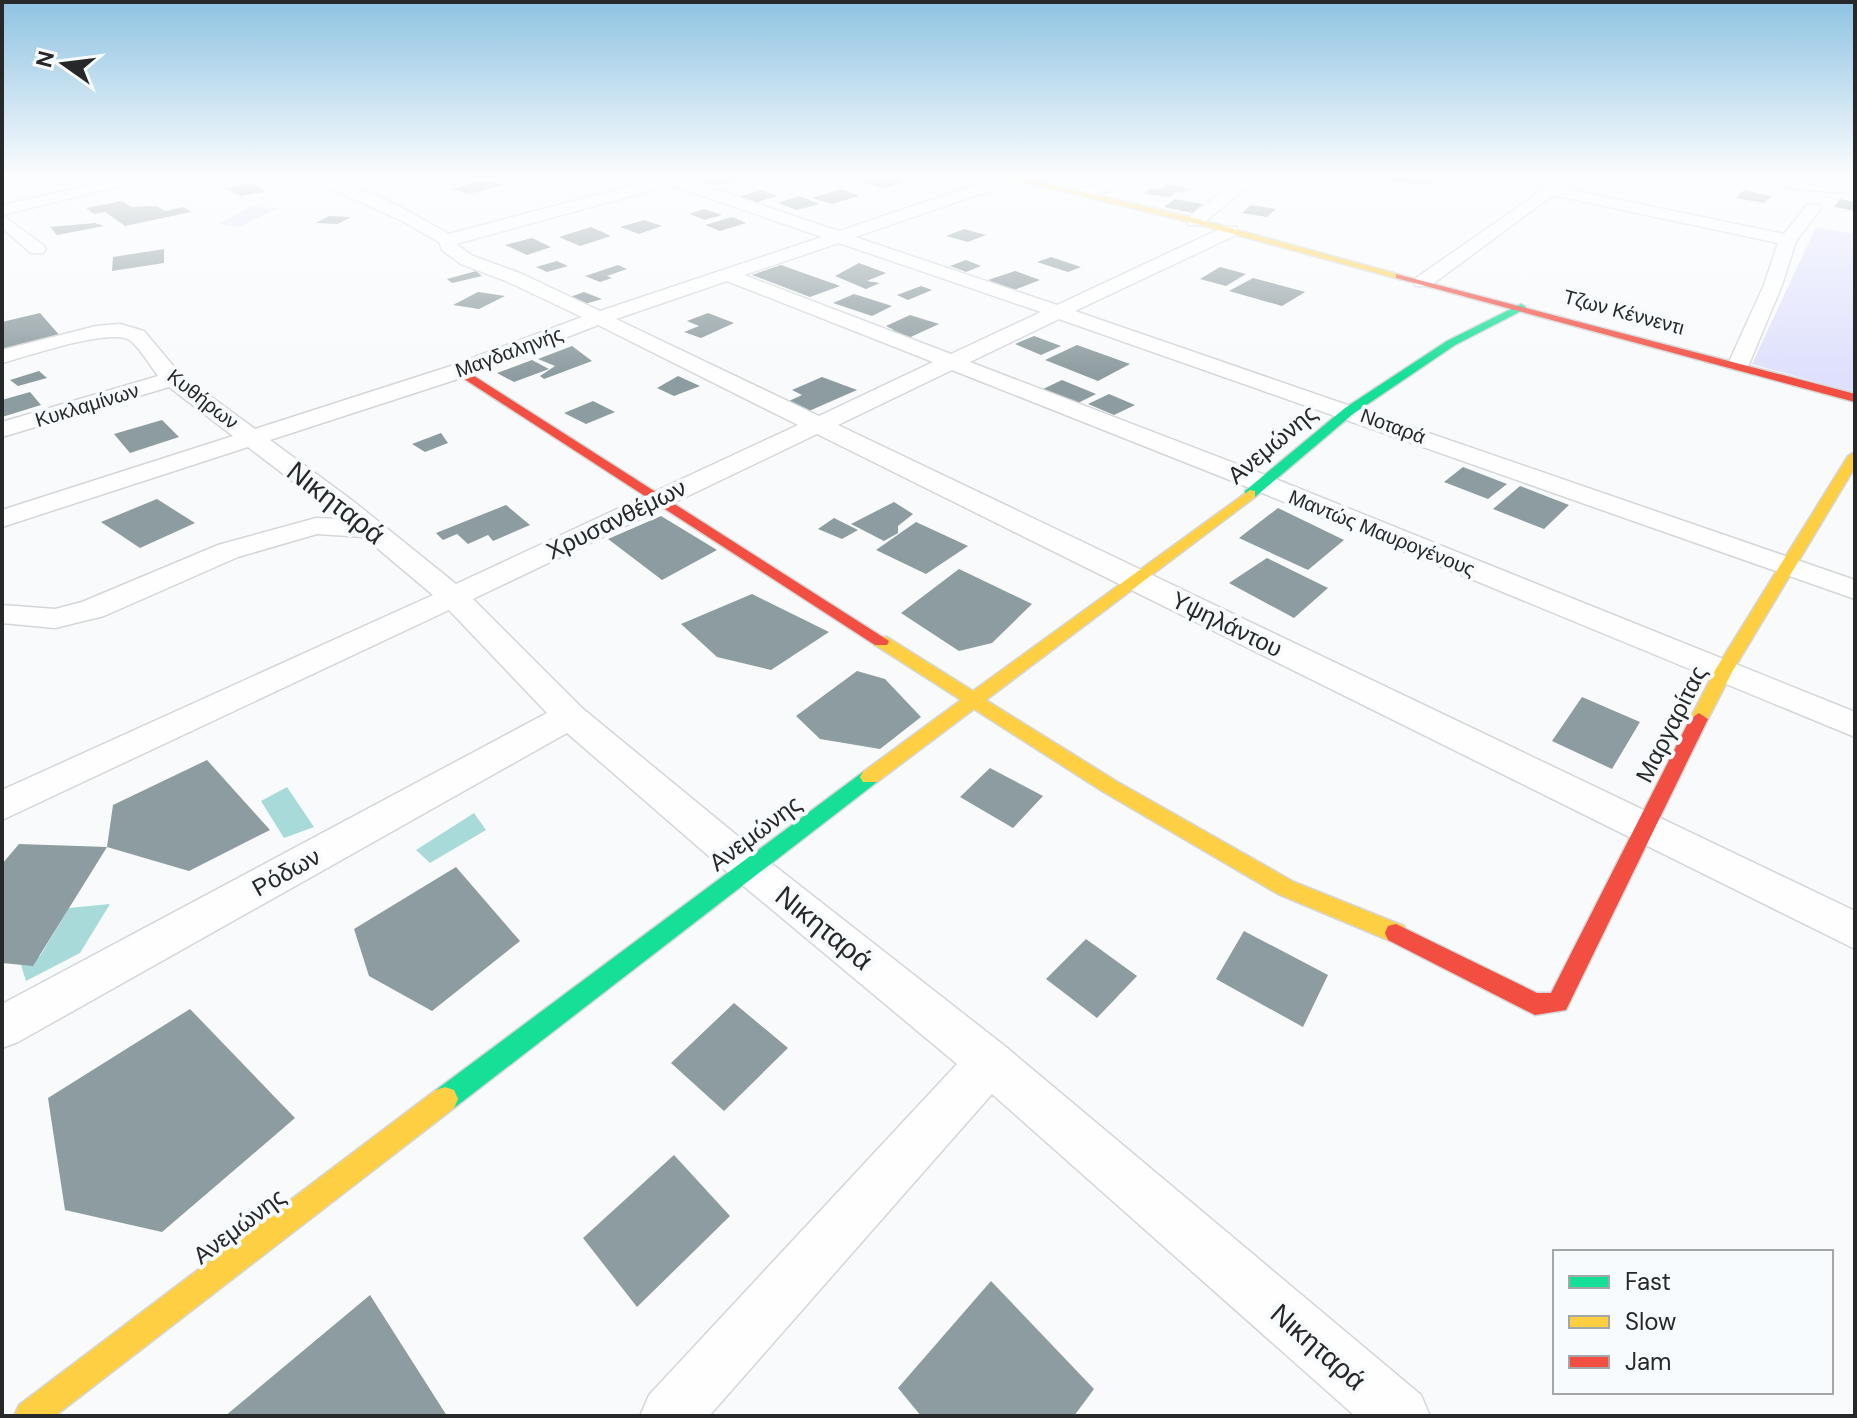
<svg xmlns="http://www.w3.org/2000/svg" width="1857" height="1418" viewBox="0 0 1857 1418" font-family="'DM Sans',sans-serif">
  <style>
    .green { fill: #dee0fd }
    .water { fill: #a8dad9 }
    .building { fill: #8d9ca0 }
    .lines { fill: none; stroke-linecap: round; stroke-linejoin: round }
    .street-casing { stroke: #d4d6d7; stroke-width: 3 }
    .fast-casing { stroke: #d4d6d7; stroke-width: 3 }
    .slow-casing { stroke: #d4d6d7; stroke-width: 3 }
    .jam-casing { stroke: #d4d6d7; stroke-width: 3 }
    .street { fill: #fefeff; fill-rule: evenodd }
    .fast { fill: #16e098; fill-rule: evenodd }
    .slow { fill: #ffcf43; fill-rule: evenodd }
    .jam { fill: #f24e42; fill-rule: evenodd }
    .labels { text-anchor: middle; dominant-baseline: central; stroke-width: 8; stroke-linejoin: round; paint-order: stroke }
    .far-street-label { font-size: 20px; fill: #272829; stroke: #f7fbfd }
    .street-label { font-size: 24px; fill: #272829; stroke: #f7fbfd }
    .near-street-label { font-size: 28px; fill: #272829; stroke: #f7fbfd }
  </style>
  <rect width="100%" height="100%" fill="#f8fafc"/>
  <path class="green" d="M 250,207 L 278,208 L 238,227 L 219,224 Z
    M 1816,227 L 1855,234 L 1855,393 L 1752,364 Z"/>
  <path class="water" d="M 287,787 L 314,827 L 284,838 L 261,801 Z
    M 474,813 L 486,830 L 430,863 L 416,850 Z
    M 110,904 L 80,953 L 26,981 L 21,965 L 40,956 L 69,908 Z"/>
  <path class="building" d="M 708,177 L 733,177 L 737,180 L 715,185 L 698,180 Z
    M 890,177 L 903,181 L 883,189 L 853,178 Z
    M 1392,177 L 1430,177 L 1436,178 L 1431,185 L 1384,180 Z
    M 486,180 L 503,185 L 469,194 L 452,189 Z
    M 251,183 L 266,191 L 241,196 L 226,189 Z
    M 1167,184 L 1190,189 L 1182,193 L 1175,192 L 1170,197 L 1144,194 L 1150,188 L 1159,189 Z
    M 842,189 L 859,196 L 832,204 L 812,198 Z
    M 762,190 L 777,196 L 751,204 L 734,198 Z
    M 1744,190 L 1772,196 L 1764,203 L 1736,198 Z
    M 799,196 L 820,204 L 797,210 L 778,203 Z
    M 1175,199 L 1203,204 L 1192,213 L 1164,207 Z
    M 1840,199 L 1855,202 L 1855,211 L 1834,207 Z
    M 122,201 L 131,207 L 157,206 L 165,211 L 184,207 L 191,212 L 125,226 L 105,212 L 94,214 L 86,208 Z
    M 1251,205 L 1276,209 L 1267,217 L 1242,213 Z
    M 704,209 L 722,215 L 705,220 L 689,214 Z
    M 329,216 L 351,217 L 338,224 L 315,223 Z
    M 732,217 L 746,223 L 720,231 L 705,225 Z
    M 644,220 L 662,226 L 639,234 L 620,227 Z
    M 95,223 L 104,226 L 57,235 L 50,227 Z
    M 591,227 L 611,236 L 580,246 L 559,237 Z
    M 964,229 L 986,235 L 968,242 L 946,236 Z
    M 532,238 L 551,247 L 527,255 L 505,245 Z
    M 164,249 L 164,263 L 112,271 L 113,257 Z
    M 1051,257 L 1081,267 L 1068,272 L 1037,262 Z
    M 966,260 L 981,266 L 966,272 L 950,266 Z
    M 557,261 L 568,266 L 547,272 L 536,267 Z
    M 859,263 L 886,273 L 867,281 L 880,283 L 866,289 L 835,276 Z
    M 618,265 L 627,269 L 607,276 L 612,278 L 600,282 L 585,276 Z
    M 781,265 L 840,286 L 810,297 L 752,275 Z
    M 1220,267 L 1246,274 L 1226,286 L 1200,279 Z
    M 476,271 L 482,276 L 452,283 L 447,279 Z
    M 1015,271 L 1040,280 L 1014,290 L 988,280 Z
    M 1253,278 L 1305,292 L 1282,306 L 1229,291 Z
    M 921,286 L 932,290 L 908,300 L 897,295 Z
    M 478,292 L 505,296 L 479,309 L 453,305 Z
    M 584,292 L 602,299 L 585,304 L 570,297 Z
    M 854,294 L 892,306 L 872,316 L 833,303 Z
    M 40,313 L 61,337 L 2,352 L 2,322 Z
    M 708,313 L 734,323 L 701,338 L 684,332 L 699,326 L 687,321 Z
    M 910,315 L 939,324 L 902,341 L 883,334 L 894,330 L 886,326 Z
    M 1034,336 L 1061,346 L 1041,355 L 1015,344 Z
    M 1077,345 L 1130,364 L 1098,381 L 1045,360 Z
    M 572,346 L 592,361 L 544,379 L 540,376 L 555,366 L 538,359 Z
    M 532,360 L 549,369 L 514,382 L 497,373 Z
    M 39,371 L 47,378 L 18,386 L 10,380 Z
    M 678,376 L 700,386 L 674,396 L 657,388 Z
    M 822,377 L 857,390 L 809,411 L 789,401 L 802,395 L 792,390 Z
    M 1062,380 L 1096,394 L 1074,405 L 1041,390 Z
    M 30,392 L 41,405 L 2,417 L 2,400 Z
    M 1109,394 L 1135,405 L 1114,415 L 1088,404 Z
    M 593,401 L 615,412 L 586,424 L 564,413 Z
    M 162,420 L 179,437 L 130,453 L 114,434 Z
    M 441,433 L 448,443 L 425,452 L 412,444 Z
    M 1463,467 L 1507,484 L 1488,499 L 1444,482 Z
    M 1520,486 L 1569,505 L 1544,529 L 1493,509 Z
    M 157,499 L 195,523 L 140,548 L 101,522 Z
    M 894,502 L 913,514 L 898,526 L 898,533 L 884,541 L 851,524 Z
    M 506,505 L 530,525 L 493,541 L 488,535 L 468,544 L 457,534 L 443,540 L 436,533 Z
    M 1278,508 L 1344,540 L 1308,570 L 1239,538 Z
    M 661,516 L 717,550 L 662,580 L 608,539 Z
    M 834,518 L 858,530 L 842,539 L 818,529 Z
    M 916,522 L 968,546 L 926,574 L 876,550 Z
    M 1267,558 L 1328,588 L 1294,618 L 1229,583 Z
    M 959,569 L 1032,604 L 992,643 L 959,651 L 901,613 Z
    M 752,594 L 829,632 L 771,670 L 717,657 L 681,624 Z
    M 857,671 L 885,679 L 921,717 L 880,749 L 820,739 L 796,716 Z
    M 1582,697 L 1640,722 L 1612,769 L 1552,741 Z
    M 207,760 L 270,830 L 189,871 L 107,847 L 113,805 Z
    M 990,768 L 1043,796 L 1013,828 L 960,797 Z
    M 19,844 L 107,847 L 33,966 L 2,963 L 2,864 Z
    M 456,867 L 520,941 L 432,1011 L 369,976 L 354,929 Z
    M 1244,931 L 1328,975 L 1303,1027 L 1216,979 Z
    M 1086,939 L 1137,976 L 1097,1018 L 1046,979 Z
    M 734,1003 L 788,1048 L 724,1111 L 671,1063 Z
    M 190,1009 L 295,1118 L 162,1232 L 65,1210 L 48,1098 Z
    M 674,1155 L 730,1216 L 637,1307 L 583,1238 Z
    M 991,1281 L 1094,1389 L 1074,1416 L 921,1416 L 898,1388 Z
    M 370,1295 L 447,1416 L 225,1416 Z"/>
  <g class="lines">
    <g class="street-casing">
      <path id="street" d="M 129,177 L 157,177 L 2,215 L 2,205 Z
        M 306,177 C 350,177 410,212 449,234 L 664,177 L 689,177 L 687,180 L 839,231 L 1000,177 L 1020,177 L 1018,181 L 855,237 L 1057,305 L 1224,227 L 1236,227 L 1238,231 L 1236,235 L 1075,311 L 1855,580 L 1855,599 L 1059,319 L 970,362 L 1273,478 L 1855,712 L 1855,737 L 1255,490 L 952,370 L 838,425 L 1855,911 L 1855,949 L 817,434 L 473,599 L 582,708 L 762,856 L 1006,1047 L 1421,1395 L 1430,1416 L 1355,1416 L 992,1094 L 709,1416 L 640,1416 L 649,1395 L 957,1064 L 734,878 L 567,733 L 18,1042 L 2,1048 L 2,1004 L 547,713 L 449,610 L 2,820 L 2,790 L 433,595 L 364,537 L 317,534 L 238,557 L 104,616 L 55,628 L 2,623 L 2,605 L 55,609 L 82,602 L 218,545 L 316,518 L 342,519 L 248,447 L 2,527 L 2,510 L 233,436 L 169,387 L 2,437 L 2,422 L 158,376 C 150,365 141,350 131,341 C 113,326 26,357 2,363 L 2,350 L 96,326 L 120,324 L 144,331 L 180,374 L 255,429 L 451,366 L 582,317 L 506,281 L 461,264 L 442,250 L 439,242 L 402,221 ZM 671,185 L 822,237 L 600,311 L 520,273 L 473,256 L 456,244 ZM 839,243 L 1041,312 L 951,354 L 744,275 ZM 727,281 L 933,362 L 819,416 L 616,319 ZM 598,325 L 798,425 L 456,584 L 353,501 L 270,440 L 467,376 Z
        M 1106,177 L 1121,177 L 1109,191 L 1081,197 L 1073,192 L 1076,189 L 1099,184 Z
        M 1242,177 L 1259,177 L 1201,225 L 1189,225 L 1187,221 L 1189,217 Z
        M 1756,177 L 1855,183 L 1855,193 C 1830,191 1775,191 1756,177 Z
        M 1560,178 L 1568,183 L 1563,188 L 1784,234 L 1807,205 L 1819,205 L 1821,208 L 1796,241 L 1782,285 L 1747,369 L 1731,369 L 1728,364 L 1764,285 L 1778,243 L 1553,195 L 1430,286 L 1416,286 L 1414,282 L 1416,278 Z
        M 2,215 L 43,245 L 46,249 L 43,253 L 31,253 L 2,228 Z"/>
    </g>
    <g class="fast-casing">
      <path id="fast" d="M 1521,304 L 1526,307 L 1525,309 L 1455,345 L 1353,414 L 1255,497 L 1245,497 L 1245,491 L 1345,408 L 1447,341 Z
        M 870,770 L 877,772 L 880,777 L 877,782 L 454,1108 L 445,1111 L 436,1108 L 432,1099 L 436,1090 L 863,772 Z"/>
    </g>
    <g class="slow-casing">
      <path id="slow" d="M 1005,177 L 1020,177 L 1198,219 L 1404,276 L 1399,279 L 1193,223 Z
        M 1855,452 L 1855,467 L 1732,672 L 1708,719 L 1705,723 L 1693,723 L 1690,719 L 1714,672 L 1848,456 Z
        M 1250,490 L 1255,491 L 1255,497 L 986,700 L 1116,781 L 1294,882 L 1404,926 L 1407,933 L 1404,940 L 1396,942 L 1388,940 L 1278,894 L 1102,791 L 974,709 L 877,782 L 863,782 L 860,777 L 863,772 L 961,700 L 875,645 L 873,641 L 875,637 L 887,637 L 973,691 Z
        M 445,1087 L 454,1090 L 458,1099 L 454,1108 L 55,1416 L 14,1416 L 19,1405 L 436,1090 Z"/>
    </g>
    <g class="jam-casing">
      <path id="jam" d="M 1396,274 L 1855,394 L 1855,402 L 1396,278 Z
        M 455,369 L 463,369 L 889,641 L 887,645 L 875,645 L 455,373 Z
        M 1699,713 L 1708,719 L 1566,1010 L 1535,1015 L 1527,1011 L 1388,940 L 1385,933 L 1388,926 L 1396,924 L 1537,993 L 1551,993 L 1690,719 Z"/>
    </g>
    <use href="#street" class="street"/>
    <use href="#fast" class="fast"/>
    <use href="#slow" class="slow"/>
    <use href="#jam" class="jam"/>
  </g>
  <linearGradient id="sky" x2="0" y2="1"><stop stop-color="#8ec3e2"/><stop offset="0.47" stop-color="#fcfdfe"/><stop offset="1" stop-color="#fcfdfe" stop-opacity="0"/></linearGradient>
  <rect width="1857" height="376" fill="url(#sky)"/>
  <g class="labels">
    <g class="far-street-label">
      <text transform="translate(1624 312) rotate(15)">Τζων Κέννεντι</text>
      <text transform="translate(509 352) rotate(-20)">Μαγδαληνής</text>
      <text transform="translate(203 399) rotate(38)">Κυθήρων</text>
      <text transform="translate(87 405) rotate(-17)">Κυκλαμίνων</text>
      <text transform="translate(1393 426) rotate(20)">Νοταρά</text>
      <text transform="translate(1382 533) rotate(22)">Μαντώς Μαυρογένους</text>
    </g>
    <g class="street-label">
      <text transform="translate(1272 444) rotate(-40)">Ανεμώνης</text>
      <text transform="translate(616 519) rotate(-26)">Χρυσανθέμων</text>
      <text transform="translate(1227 624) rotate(26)">Υψηλάντου</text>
      <text transform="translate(1671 724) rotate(-63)">Μαργαρίτας</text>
      <text transform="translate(755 833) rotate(-37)">Ανεμώνης</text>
      <text transform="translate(286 872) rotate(-29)">Ρόδων</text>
      <text transform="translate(239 1226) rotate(-37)">Ανεμώνης</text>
    </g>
    <g class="near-street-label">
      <text transform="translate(336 503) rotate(38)">Νικηταρά</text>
      <text transform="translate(824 928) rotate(39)">Νικηταρά</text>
      <text transform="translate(1318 1347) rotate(41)">Νικηταρά</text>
    </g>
  </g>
  <rect width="1857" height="1418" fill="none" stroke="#272829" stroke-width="8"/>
  <rect x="1553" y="1250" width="280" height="144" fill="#f7fbfd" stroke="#a4a7a8" stroke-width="2"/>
  <rect x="1569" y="1276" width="40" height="12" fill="#16e098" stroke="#a4a7a8" stroke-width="2"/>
  <text x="1625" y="1290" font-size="24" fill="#272829">Fast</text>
  <rect x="1569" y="1316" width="40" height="12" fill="#ffcf43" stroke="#a4a7a8" stroke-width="2"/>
  <text x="1625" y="1330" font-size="24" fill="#272829">Slow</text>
  <rect x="1569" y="1356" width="40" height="12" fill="#f24e42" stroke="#a4a7a8" stroke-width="2"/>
  <text x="1625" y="1370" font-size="24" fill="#272829">Jam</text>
  <g transform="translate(64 64) rotate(284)" stroke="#f7fbfd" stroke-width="6" paint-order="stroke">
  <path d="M0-6L14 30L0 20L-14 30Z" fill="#272829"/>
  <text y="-12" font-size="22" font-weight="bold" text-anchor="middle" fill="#272829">N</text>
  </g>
</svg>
